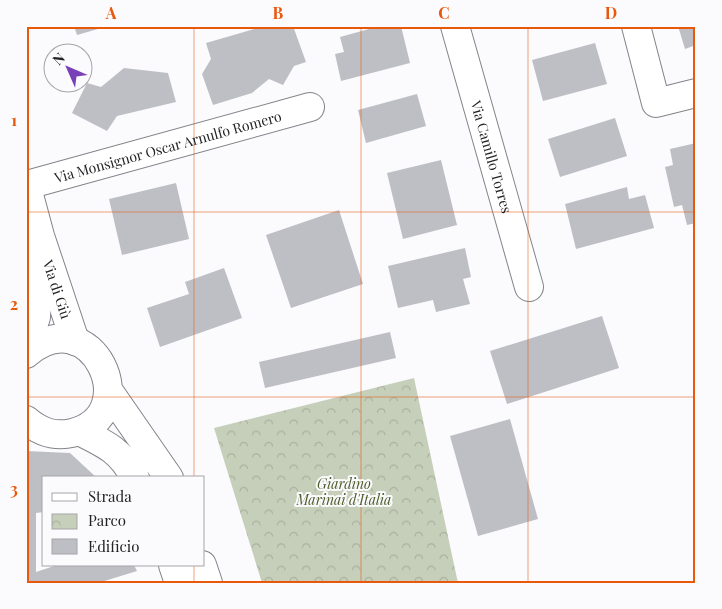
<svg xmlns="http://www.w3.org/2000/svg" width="722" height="609" viewBox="0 0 722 609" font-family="'Playfair Display',serif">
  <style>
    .park { fill: url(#park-crowns) }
    .building { fill: #bebfc4 }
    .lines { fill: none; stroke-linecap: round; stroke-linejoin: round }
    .minor-casing { stroke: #838489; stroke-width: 30 }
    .major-casing { stroke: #838489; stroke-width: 30 }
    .minor { stroke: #fff; stroke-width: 28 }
    .major { stroke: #fff; stroke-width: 28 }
    .grid { fill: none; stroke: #e8590c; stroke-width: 1; stroke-opacity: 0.55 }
    .labels { text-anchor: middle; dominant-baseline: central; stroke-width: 4; stroke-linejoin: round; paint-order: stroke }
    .street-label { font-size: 14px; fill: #232325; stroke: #fbfbfe }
    .park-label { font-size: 14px; font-style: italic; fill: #4b5d2a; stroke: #fbfbfe }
    .neatline { fill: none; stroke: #e8590c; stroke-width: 2 }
    .grid-label { font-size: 16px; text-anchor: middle; font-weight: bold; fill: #e8590c }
  </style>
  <defs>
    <pattern id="park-crowns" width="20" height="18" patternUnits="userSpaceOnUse" patternTransform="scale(1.25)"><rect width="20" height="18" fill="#c6cfb9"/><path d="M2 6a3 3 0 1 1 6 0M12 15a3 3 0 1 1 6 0" fill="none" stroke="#aab19f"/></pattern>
  </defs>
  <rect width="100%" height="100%" fill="#fbfbfe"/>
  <path class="park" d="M 414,378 L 458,583 L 262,583 L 214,428 Z"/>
  <path class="building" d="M 74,26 L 105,26 L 105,27 L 77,35 Z
    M 265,26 L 293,26 L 306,62 L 294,66 L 283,85 L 269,79 L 252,93 L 213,105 L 202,74 L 211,59 L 206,43 Z
    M 380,26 L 401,26 L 410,63 L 341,81 L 335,54 L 344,52 L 340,37 Z
    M 678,26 L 696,26 L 696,45 L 685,49 Z
    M 595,43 L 607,84 L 543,101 L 532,60 Z
    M 124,68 L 168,73 L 176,102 L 117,116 L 107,131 L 72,113 L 87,83 L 101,87 Z
    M 417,94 L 426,126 L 366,143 L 358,110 Z
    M 615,118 L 627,156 L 560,177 L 548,139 Z
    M 696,143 L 696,223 L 687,225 L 682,205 L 674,207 L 665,167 L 673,165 L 670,149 Z
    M 441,160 L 457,225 L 403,239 L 387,173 Z
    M 176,183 L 189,239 L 122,255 L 109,199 Z
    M 627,187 L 629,199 L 645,195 L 654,228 L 576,249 L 565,204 Z
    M 339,210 L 363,284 L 291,308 L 266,235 Z
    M 465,248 L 471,277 L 463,279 L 470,304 L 436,312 L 433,300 L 398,308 L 388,266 Z
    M 224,268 L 242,318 L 160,347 L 147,308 L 189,294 L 185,282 Z
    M 602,316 L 619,368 L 507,404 L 490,351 Z
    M 390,332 L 396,358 L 265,388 L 259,362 Z
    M 510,419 L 538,519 L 478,536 L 450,436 Z
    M 26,451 L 70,453 L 97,478 L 44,478 L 44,512 L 36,513 L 36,572 L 57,565 L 134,565 L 137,571 L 98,583 L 26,583 Z"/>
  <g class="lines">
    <g class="minor-casing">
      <g id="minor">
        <path id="s1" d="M 455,26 L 529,287"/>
        <path d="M 636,26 L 656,103 L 696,93"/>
        <path id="s2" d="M 26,184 L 40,236 L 75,341"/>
        <path id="s3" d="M 27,185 L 310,107"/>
        <path d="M 26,347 L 36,317 L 39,248"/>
      </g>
    </g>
    <g class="major-casing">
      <path id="major" d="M 26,354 C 91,297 147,415 72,433 C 54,437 40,432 26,420
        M 108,390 L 169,478
        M 79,431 C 106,444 121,451 135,478
        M 173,565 L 179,583
        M 202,565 L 208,583"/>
    </g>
    <use href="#minor" class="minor"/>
    <use href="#major" class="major"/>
  </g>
  <path class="grid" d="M 194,26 L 194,478M 361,26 L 361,583M 528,26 L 528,583M 26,212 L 696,212M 26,397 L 696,397M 194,565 L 194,583"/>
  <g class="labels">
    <g class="street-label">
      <text stroke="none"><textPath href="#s3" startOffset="146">Via Monsignor Oscar Arnulfo Romero</textPath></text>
      <text stroke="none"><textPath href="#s1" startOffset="136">Via Camillo Torres</textPath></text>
      <text stroke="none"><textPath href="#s2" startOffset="110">Via di Giù</textPath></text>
    </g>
    <g class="park-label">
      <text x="344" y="483">Giardino<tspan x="344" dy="16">Marinai d'Italia</tspan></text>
    </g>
  </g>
  <rect width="722" height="609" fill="none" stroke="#fbfbfe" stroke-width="55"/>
  <rect x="42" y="476" width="162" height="90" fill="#fbfbfe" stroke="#a5a5a7"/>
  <rect x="52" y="493" width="25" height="8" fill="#ffffff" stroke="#a5a5a7"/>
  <text x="88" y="502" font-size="15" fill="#232325">Strada</text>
  <rect x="52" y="514" width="25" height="15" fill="url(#park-crowns)" stroke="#a5a5a7"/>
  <text x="88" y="526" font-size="15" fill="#232325">Parco</text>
  <rect x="52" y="539" width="25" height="15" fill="#bebfc4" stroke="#a5a5a7"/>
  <text x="88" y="552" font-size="15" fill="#232325">Edificio</text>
  <g transform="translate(68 68) rotate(315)"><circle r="24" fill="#fbfbfe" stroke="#a5a5a7"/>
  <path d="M0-4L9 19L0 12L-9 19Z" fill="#7941b8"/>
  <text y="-8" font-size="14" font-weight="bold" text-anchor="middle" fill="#232325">N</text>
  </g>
  <rect x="28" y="28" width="666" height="554" class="neatline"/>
  <g class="grid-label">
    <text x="111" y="19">A</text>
    <text x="278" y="19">B</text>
    <text x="444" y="19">C</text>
    <text x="611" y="19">D</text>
    <text x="14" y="126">1</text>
    <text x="14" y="310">2</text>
    <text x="14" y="495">3</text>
  </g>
</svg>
